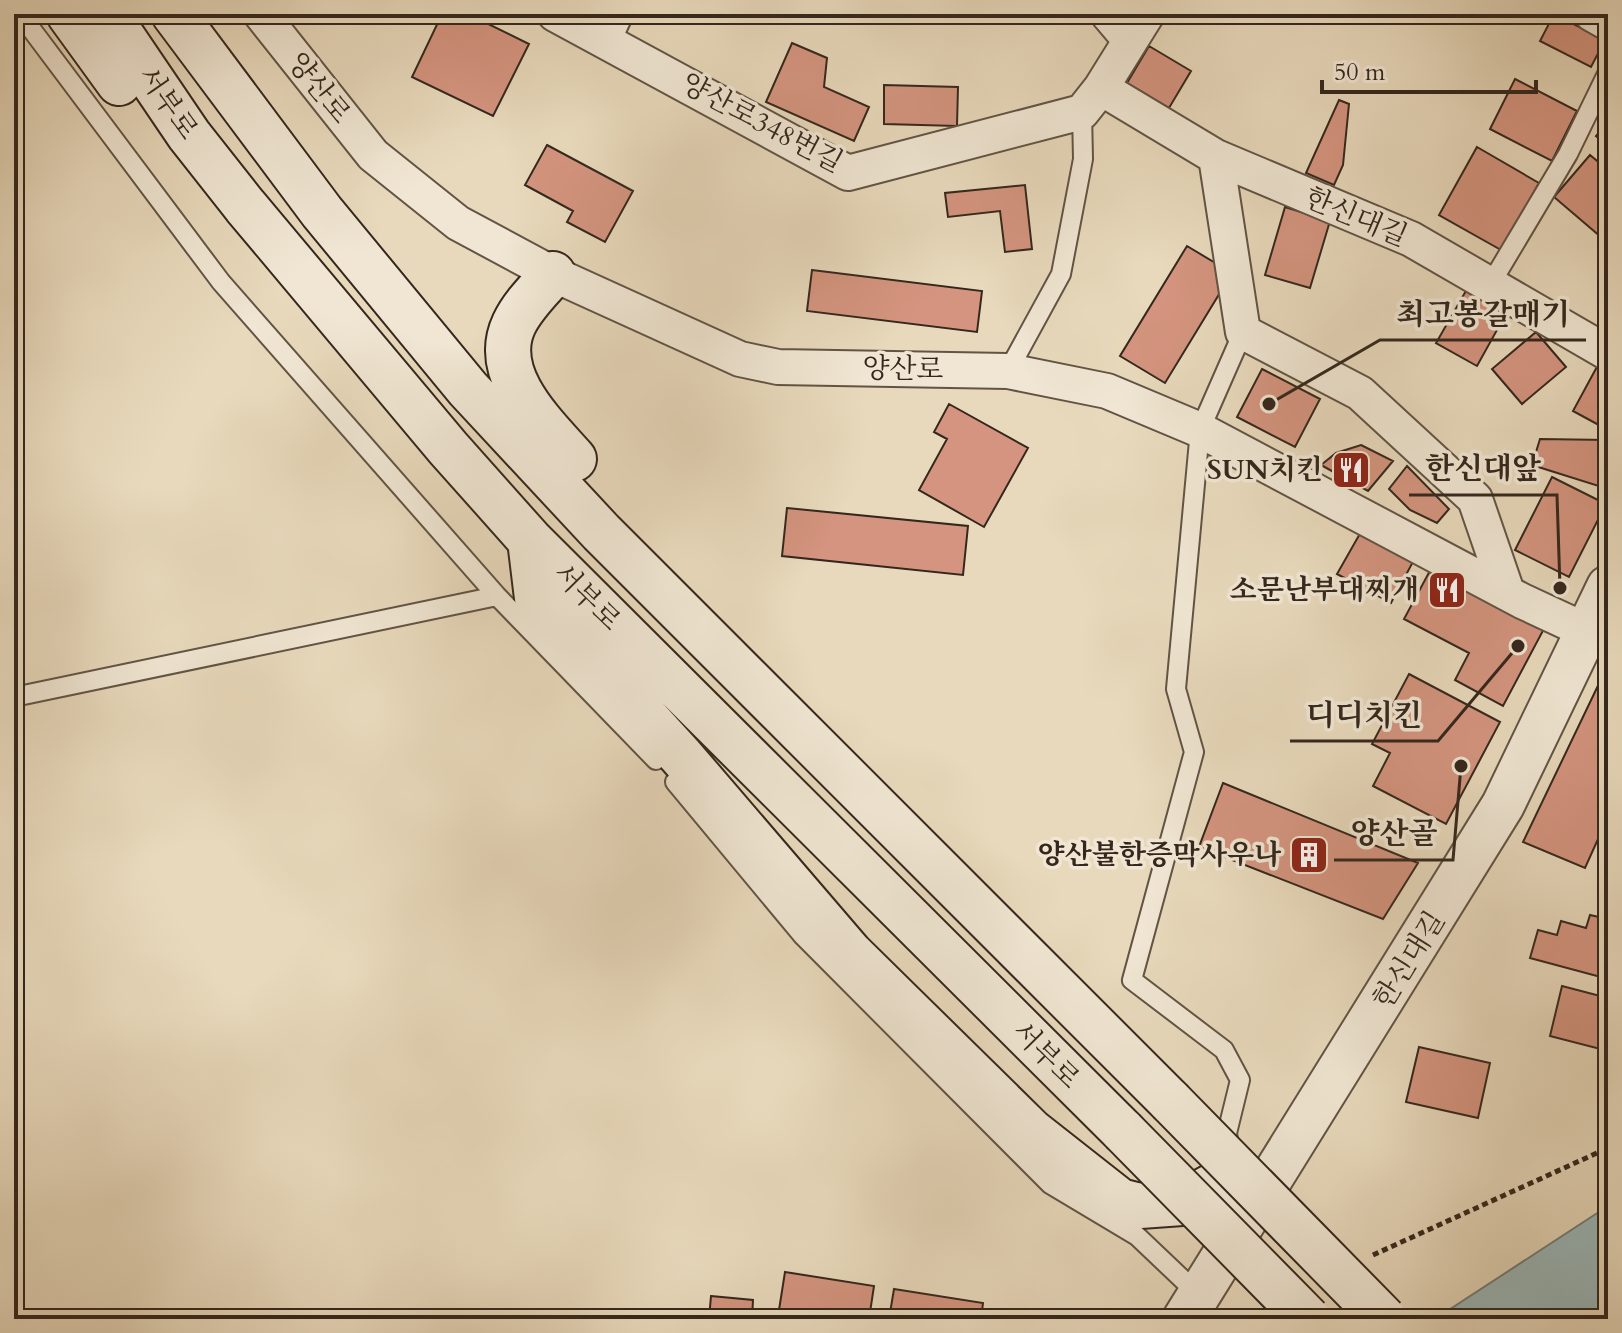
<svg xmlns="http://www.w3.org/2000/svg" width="1622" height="1333" viewBox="0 0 1622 1333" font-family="Cardo,'Noto Serif KR',serif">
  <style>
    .water { fill: #9ab8ba; stroke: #717e7b; stroke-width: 2 }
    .building { fill: #d4947f; stroke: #34271d; stroke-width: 2 }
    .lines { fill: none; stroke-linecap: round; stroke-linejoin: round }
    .service-casing { stroke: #615445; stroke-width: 22 }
    .minor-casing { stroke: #615445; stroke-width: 38 }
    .tertiary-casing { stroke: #615445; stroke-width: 46 }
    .secondary-casing { stroke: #34271d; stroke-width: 48 }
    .path { stroke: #34271d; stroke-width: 5; stroke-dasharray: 6 4; stroke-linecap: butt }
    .service { stroke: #f0e6d3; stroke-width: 18 }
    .minor { stroke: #f0e6d3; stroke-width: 34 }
    .tertiary { stroke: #f0e6d3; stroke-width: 42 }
    .secondary { stroke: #f0e6d3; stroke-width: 44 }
    .secondary-bridge-casing { stroke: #34271d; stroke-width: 48; stroke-linecap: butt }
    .secondary-bridge { stroke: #f0e6d3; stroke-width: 44 }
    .labels { text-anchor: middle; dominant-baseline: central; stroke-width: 7; stroke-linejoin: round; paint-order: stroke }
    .street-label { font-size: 28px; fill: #34271d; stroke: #f0e6d3 }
    .poi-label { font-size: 28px; font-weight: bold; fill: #34271d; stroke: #f0e6d3; text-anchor: end }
    .leader { fill: none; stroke: #34271d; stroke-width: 3 }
    .callout-dot { fill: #34271d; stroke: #f0e6d3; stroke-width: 3 }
    .callout-label { font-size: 30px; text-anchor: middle; font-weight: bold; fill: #34271d; stroke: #f0e6d3; stroke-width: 7; stroke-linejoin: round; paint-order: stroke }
  </style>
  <rect width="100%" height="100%" fill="#e8d9bc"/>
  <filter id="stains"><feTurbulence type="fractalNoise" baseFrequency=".0025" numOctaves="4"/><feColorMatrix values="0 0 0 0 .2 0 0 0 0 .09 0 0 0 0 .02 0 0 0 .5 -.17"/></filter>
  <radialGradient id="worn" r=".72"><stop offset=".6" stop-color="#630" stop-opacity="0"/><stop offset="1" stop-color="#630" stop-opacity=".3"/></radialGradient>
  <path class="water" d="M 1608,1206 L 1608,1319 L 1435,1319 Z"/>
  <path class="building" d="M 442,14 L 468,14 L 529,44 L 493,116 L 412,77 Z
    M 1554,14 L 1605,40 L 1591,67 L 1540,41 Z
    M 792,43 L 827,58 L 824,87 L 869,107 L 854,141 L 766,102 Z
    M 1149,46 L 1191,71 L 1169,108 L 1127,83 Z
    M 1515,79 L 1577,111 L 1552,161 L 1490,129 Z
    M 884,85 L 958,87 L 957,126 L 884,124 Z
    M 1339,100 L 1349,104 L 1343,165 L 1334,185 L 1306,173 Z
    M 1608,121 L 1608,146 L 1596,136 Z
    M 547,145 L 633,191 L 605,242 L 567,222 L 573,211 L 525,185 Z
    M 1477,147 L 1539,183 L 1501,250 L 1439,215 Z
    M 1590,155 L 1608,170 L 1608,243 L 1554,197 Z
    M 1025,185 L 1032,249 L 1005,252 L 1000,211 L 948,217 L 945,193 Z
    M 1285,207 L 1330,221 L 1310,288 L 1265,275 Z
    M 1187,246 L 1232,273 L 1165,383 L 1120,356 Z
    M 812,270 L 982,291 L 977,332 L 807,311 Z
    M 1467,289 L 1507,312 L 1477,366 L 1436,343 Z
    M 1536,332 L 1566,367 L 1522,404 L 1492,369 Z
    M 1599,363 L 1608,367 L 1608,430 L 1573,411 Z
    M 1262,369 L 1320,399 L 1295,447 L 1237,417 Z
    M 949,404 L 1028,448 L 984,527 L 919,490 L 947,439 L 934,432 Z
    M 1540,439 L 1608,440 L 1608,489 L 1532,465 Z
    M 1361,445 L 1393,461 L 1368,491 L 1321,465 L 1336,453 Z
    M 1407,466 L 1449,509 L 1437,523 L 1410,510 L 1389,489 Z
    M 1552,477 L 1606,504 L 1569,577 L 1515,550 Z
    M 787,508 L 968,526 L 963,575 L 782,556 Z
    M 1362,530 L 1415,558 L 1391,603 L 1337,574 Z
    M 1433,565 L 1546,625 L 1503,706 L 1455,680 L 1469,653 L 1404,619 Z
    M 1605,671 L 1608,672 L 1608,817 L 1585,868 L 1523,842 Z
    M 1409,674 L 1500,722 L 1446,824 L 1373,786 L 1390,753 L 1372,744 Z
    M 1223,783 L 1418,863 L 1383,919 L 1199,847 Z
    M 1590,915 L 1608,919 L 1608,979 L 1530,958 L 1538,930 L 1557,935 L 1561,921 L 1586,928 Z
    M 1562,986 L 1608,998 L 1608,1051 L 1550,1036 Z
    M 1419,1047 L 1490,1063 L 1478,1118 L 1406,1102 Z
    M 785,1272 L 874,1286 L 869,1319 L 833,1319 L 779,1310 Z
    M 894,1289 L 983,1303 L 981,1319 L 889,1319 Z
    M 711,1296 L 753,1300 L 752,1319 L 709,1319 Z"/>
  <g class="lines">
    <g class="service-casing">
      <path id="service" d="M 20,14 L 221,282 L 497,596 L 656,760
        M 611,42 L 624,14
        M 1490,285 L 1568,154 L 1608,72
        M 1008,371 L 1061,274 L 1083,159 L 1082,112
        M 14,697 L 497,596
        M 675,782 L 803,936 L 1050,1184 L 1137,1236 L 1198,1294
        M 1230,1153 L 1227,1133 L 1240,1080 L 1224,1050 L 1132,980 L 1194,752 L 1176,689 L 1200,430 L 1243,332"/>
    </g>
    <g class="minor-casing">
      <path id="minor" d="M 261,14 L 373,155 L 458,223 L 553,274 L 740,359 L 778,367 L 1008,371 L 1107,391 L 1200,430 L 1522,601 L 1608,641
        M 555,14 L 848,173 L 1082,112 L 1101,88 L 1147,14
        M 1108,14 L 1130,40
        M 1592,14 L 1608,23
        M 1101,88 L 1216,157 L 1411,239 L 1608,353
        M 1216,157 L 1243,332 L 1360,393 L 1475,499 L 1507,592"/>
    </g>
    <g class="tertiary-casing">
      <path id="tertiary" d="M 1184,1319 L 1503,805 L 1608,587"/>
    </g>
    <g class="secondary-casing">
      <path id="secondary" d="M 69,14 L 119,83
        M 107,14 L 189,135 L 245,206 L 448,448 L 530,540 L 1123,1131
        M 174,14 L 322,212 L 468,389 L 601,532 L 1170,1101
        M 553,274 C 539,290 523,305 514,324 C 490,375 544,425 574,459
        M 530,540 L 537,598 L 681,756 L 850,953 L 1031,1131 L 1120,1201 L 1140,1206 L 1182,1203 L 1227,1178 L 1259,1199"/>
    </g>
    <path class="path" d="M 1373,1255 L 1608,1148"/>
    <use href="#service" class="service"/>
    <use href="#minor" class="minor"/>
    <use href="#tertiary" class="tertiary"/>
    <use href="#secondary" class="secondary"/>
    <g class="secondary-bridge-casing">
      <path id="secondary-bridge" d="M 1170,1101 L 1384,1319
        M 1123,1131 L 1308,1319"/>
    </g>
    <use href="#secondary-bridge" class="secondary-bridge"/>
  </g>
  <defs>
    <g id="restaurant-square" transform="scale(2)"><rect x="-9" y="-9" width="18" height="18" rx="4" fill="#8f2418" stroke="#f0e6d3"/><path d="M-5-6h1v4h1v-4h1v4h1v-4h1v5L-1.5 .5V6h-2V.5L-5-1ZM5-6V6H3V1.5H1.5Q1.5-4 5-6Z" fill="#fff"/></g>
    <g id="building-square" transform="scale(2)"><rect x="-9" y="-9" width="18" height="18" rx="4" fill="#8f2418" stroke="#f0e6d3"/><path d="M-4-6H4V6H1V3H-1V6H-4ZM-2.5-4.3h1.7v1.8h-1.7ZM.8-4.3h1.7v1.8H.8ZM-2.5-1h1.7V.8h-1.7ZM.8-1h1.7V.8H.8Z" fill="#fff"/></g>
  </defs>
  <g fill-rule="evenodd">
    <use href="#restaurant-square" x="1351" y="470"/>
    <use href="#restaurant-square" x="1447" y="590"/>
    <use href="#building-square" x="1309" y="855"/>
  </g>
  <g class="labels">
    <g class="street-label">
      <text transform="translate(319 88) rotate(51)">양산로</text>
      <text transform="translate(168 103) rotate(55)">서부로</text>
      <text transform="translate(762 123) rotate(28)">양산로348번길</text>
      <text transform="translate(1356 217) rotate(23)">한신대길</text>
      <text transform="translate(903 369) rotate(1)">양산로</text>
      <text transform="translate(587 597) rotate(45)">서부로</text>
      <text transform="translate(1409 960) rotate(-58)">한신대길</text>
      <text transform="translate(1046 1055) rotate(45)">서부로</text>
    </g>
    <g class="poi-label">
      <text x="1323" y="470">SUN치킨</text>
      <text x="1419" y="590">소문난부대찌개</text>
      <text x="1281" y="855">양산불한증막사우나</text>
    </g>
  </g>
  <path class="leader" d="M1269 404L1380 340H1586M1560 588L1557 495H1409M1518 646L1438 741H1290M1461 766L1453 860H1334"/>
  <g class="callout-dot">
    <circle cx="1269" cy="404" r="8"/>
    <circle cx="1560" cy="588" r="8"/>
    <circle cx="1518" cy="646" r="8"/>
    <circle cx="1461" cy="766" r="8"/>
  </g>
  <g class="callout-label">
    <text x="1483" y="324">최고봉갈매기</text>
    <text x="1483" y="478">한신대앞</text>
    <text x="1364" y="725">디디치킨</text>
    <text x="1394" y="843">양산골</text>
  </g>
  <rect width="1622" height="1333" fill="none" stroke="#e8d9bc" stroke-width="48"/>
  <rect x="16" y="16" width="1590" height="1301" fill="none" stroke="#34271d" stroke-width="4"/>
  <rect x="24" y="24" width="1574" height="1285" fill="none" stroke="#34271d" stroke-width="2"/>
  <path d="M1322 80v12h214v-12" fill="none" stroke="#34271d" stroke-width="4"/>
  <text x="1334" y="80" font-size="24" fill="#34271d" stroke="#f0e6d3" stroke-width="6" paint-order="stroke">50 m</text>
  <rect width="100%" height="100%" filter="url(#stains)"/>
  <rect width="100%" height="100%" fill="url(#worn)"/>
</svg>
